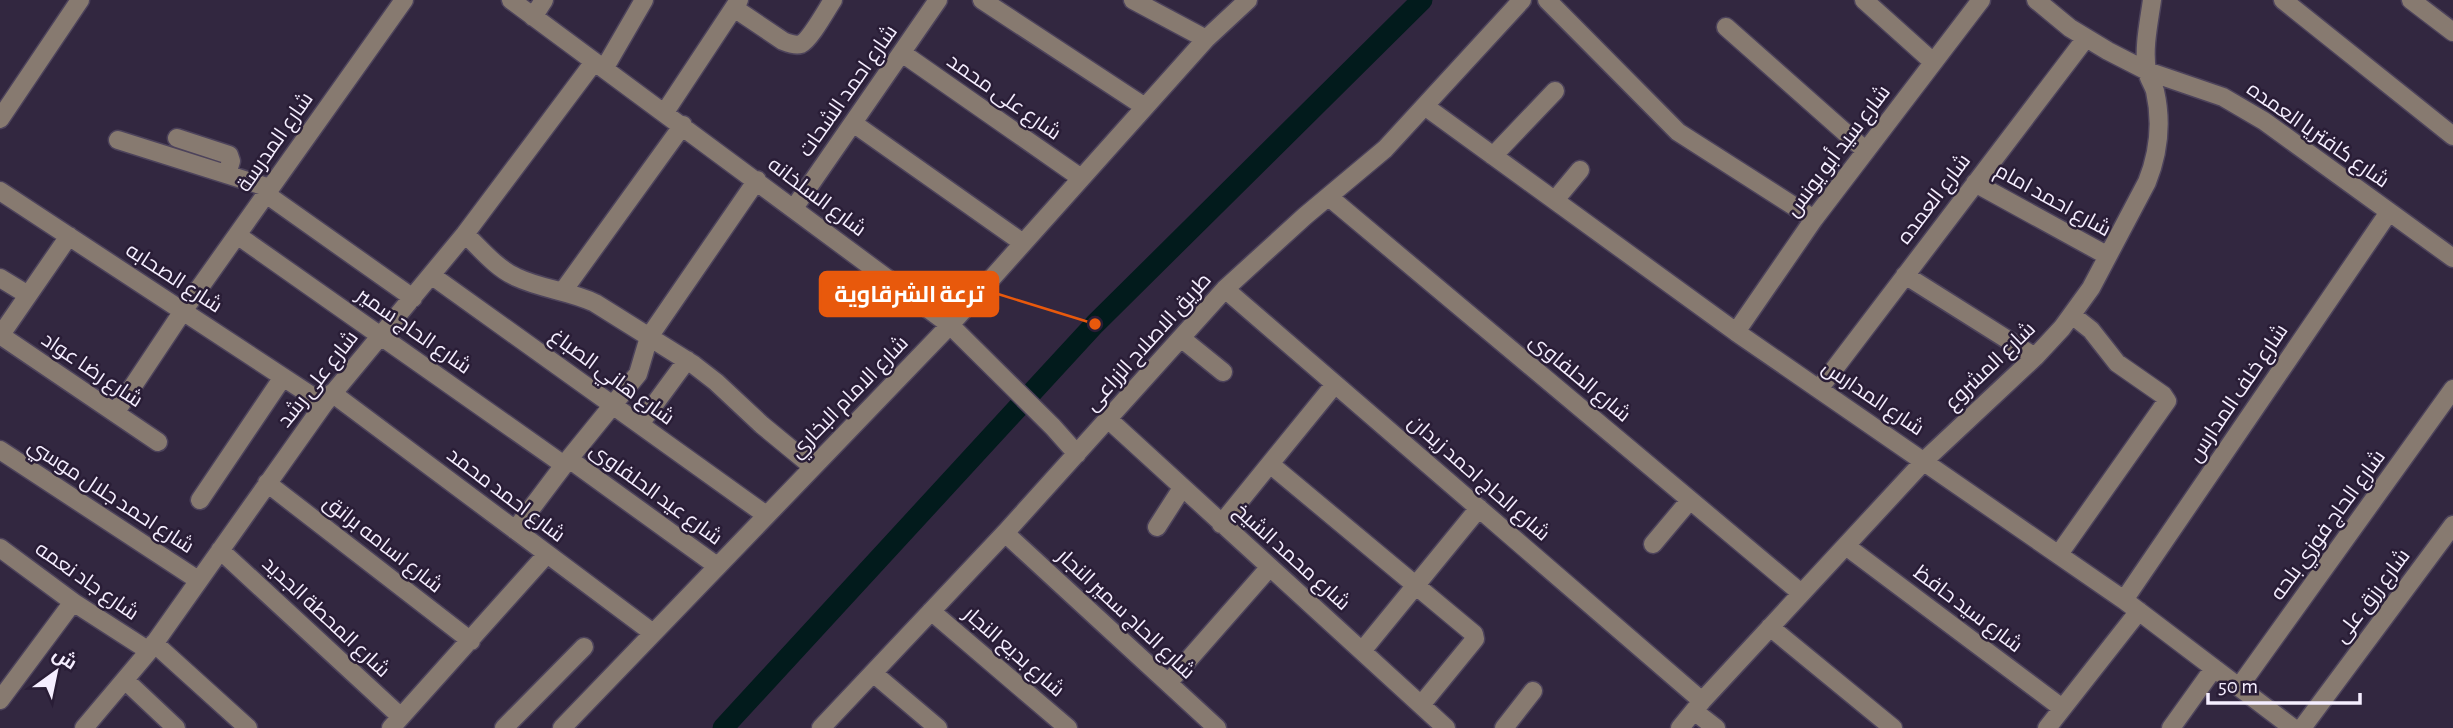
<svg xmlns="http://www.w3.org/2000/svg" width="2453" height="728" viewBox="0 0 2453 728" font-family="'Alegreya Sans',Cairo,sans-serif">
  <style>
    .lines { fill: none; stroke-linecap: round; stroke-linejoin: round }
    .canal { stroke: #021b1c; stroke-width: 21 }
    .minor-casing { stroke: #4d435b; stroke-width: 21 }
    .minor { stroke: #877a70; stroke-width: 18 }
    .labels { text-anchor: middle; dominant-baseline: central; stroke-width: 5; stroke-linejoin: round; paint-order: stroke }
    .street-label { font-size: 21px; fill: #f5eeff; stroke: #291d36 }
    .leader { fill: none; stroke: #e8590c; stroke-width: 2.5 }
    .callout-dot { fill: #e8590c; stroke: #291d36; stroke-width: 2.5 }
    .callout { fill: #e8590c; stroke: #e8590c; stroke-width: 2.5 }
    .callout-label { font-size: 23px; text-anchor: middle; font-weight: bold; fill: #fff }
  </style>
  <rect width="100%" height="100%" fill="#322740"/>
  <g class="lines">
    <path class="canal" d="M 723,728 L 1095,324 L 1422,0"/>
    <g class="minor-casing">
      <path id="minor" d="M 511,0 L 950,325 L 1053,427 L 1077,454
        M 982,0 L 1145,107
        M 1133,0 L 1206,39
        M 1547,0 L 1678,132 L 1814,219
        M 1864,0 L 1933,62
        M 2036,0 L 2070,28 L 2108,51 L 2147,71 L 2223,97 L 2264,121 L 2453,258
        M 2283,0 L 2453,136
        M 2411,0 L 2453,32
        M 734,8 L 783,41 C 788,43 795,46 801,44 C 810,40 827,9 833,0
        M 533,17 L 544,0
        M 1726,27 L 1866,151
        M 902,53 L 1081,178
        M 604,69 L 644,0
        M 1426,107 L 1736,332 L 2124,600 L 2293,728
        M 665,112 L 739,0
        M 0,119 L 80,0
        M 853,123 L 1023,243
        M 177,138 L 229,155 L 231,161 L 227,174
        M 118,140 L 270,188
        M 1493,156 L 1555,91
        M 1975,183 L 2108,256
        M 0,191 L 324,404
        M 266,194 L 413,298
        M 1329,197 L 1801,593
        M 1555,200 L 1580,170
        M 794,208 L 938,0
        M 465,234 C 480,248 496,268 516,277 C 541,289 570,291 595,303 L 694,365 L 716,382 L 762,425 L 813,467
        M 237,235 L 564,465
        M 431,275 L 766,515
        M 1905,275 L 2035,357
        M 0,278 L 28,295
        M 1225,289 L 1702,701
        M 563,291 L 683,125
        M 1736,332 L 1814,219 L 1981,0
        M 0,335 L 158,442
        M 0,336 L 69,236
        M 1181,338 L 1223,372
        M 1819,389 L 2086,38
        M 332,393 L 653,633
        M 115,413 L 183,311 L 404,0
        M 1108,419 L 1446,728
        M 640,424 L 687,360
        M 0,450 L 198,580
        M 569,459 L 717,566
        M 1270,464 L 1474,634 L 1475,639 L 1471,644 L 1421,705
        M 267,483 L 471,641
        M 200,500 L 283,377
        M 1221,524 L 1335,384
        M 1157,527 L 1182,488
        M 515,530 L 564,465 L 638,374 L 649,337 L 757,180
        M 1005,533 L 1217,728
        M 1653,544 L 1690,500
        M 1846,546 L 2062,708
        M 0,548 L 73,602 L 149,651
        M 220,550 L 401,717
        M 2059,554 L 2167,401 L 2163,395 L 2117,363 L 2091,330 L 2072,315
        M 2124,600 L 2389,212
        M 931,611 L 1068,728
        M 1770,627 L 1893,728
        M 154,643 L 248,728
        M 1362,651 L 1479,508
        M 873,673 L 938,728
        M 125,680 L 176,728
        M 1168,683 L 1269,568
        M 2239,687 L 2453,389
        M 0,700 L 73,602
        M 1694,711 L 1716,728
        M 84,728 L 149,651 L 324,404 L 465,234 L 594,62
        M 391,728 L 547,554
        M 504,728 L 584,647
        M 562,728 L 950,325 L 1206,39 L 1248,0
        M 821,728 L 1005,533 L 1225,289 L 1305,216 L 1385,149 L 1522,0
        M 1504,728 L 1533,691
        M 1680,728 L 1702,701 L 1925,460 L 2035,357 L 2062,328 L 2091,288 L 2147,182 C 2159,152 2162,122 2155,91 C 2153,84 2148,78 2147,71 C 2143,48 2149,22 2152,0
        M 2047,728 L 2139,611
        M 2171,728 L 2214,668
        M 2302,728 L 2453,525"/>
    </g>
    <use href="#minor" class="minor"/>
  </g>
  <g class="labels">
    <g class="street-label">
      <text transform="translate(848 91) rotate(-55)">شارع احمد الشحات</text>
      <text transform="translate(1004 97) rotate(35)">شارع على محمد</text>
      <text transform="translate(2318 135) rotate(35)">شارع كافتريا العمده</text>
      <text transform="translate(275 142) rotate(-55)">شارع المدرسة</text>
      <text transform="translate(1838 151) rotate(-53)">شارع سيد أبو يونس</text>
      <text transform="translate(817 197) rotate(37)">شارع السلخانه</text>
      <text transform="translate(1934 199) rotate(-53)">شارع العمده</text>
      <text transform="translate(2053 200) rotate(29)">شارع احمد امام</text>
      <text transform="translate(174 278) rotate(33)">شارع الصحابه</text>
      <text transform="translate(414 331) rotate(35)">شارع الحاج سمير</text>
      <text transform="translate(1148 342) rotate(-48)">طريق الاصلاح الزراعى</text>
      <text transform="translate(1990 366) rotate(-44)">شارع المشروع</text>
      <text transform="translate(92 370) rotate(34)">شارع رضا عواد</text>
      <text transform="translate(612 377) rotate(36)">شارع هاني الصباغ</text>
      <text transform="translate(1580 378) rotate(40)">شارع الحلفاوى</text>
      <text transform="translate(318 379) rotate(-52)">شارع على رشد</text>
      <text transform="translate(2238 393) rotate(-56)">شارع خلف المدارس</text>
      <text transform="translate(849 397) rotate(-46)">شارع الامام البخاري</text>
      <text transform="translate(1873 398) rotate(34)">شارع المدارس</text>
      <text transform="translate(1479 478) rotate(41)">شارع الحاج احمد زيدان</text>
      <text transform="translate(656 494) rotate(36)">شارع عيد الحلفاوى</text>
      <text transform="translate(506 495) rotate(37)">شارع احمد محمد</text>
      <text transform="translate(111 496) rotate(33)">شارع احمد جلال موسي</text>
      <text transform="translate(2328 525) rotate(-54)">شارع الحاج فوزي بلحه</text>
      <text transform="translate(383 544) rotate(38)">شارع اسامه برانق</text>
      <text transform="translate(1292 557) rotate(42)">شارع محمد الشيخ</text>
      <text transform="translate(87 581) rotate(35)">شارع جاد نعمه</text>
      <text transform="translate(2372 596) rotate(-53)">شارع رزق على</text>
      <text transform="translate(1968 609) rotate(37)">شارع سيد حافظ</text>
      <text transform="translate(1126 614) rotate(43)">شارع الحاج سمير النجار</text>
      <text transform="translate(326 617) rotate(43)">شارع المحطة الجديد</text>
      <text transform="translate(1014 652) rotate(41)">شارع بديع النجار</text>
    </g>
  </g>
  <path class="leader" d="M1095 324L998 294"/>
  <circle class="callout-dot" cx="1095" cy="324" r="7"/>
  <rect class="callout" x="820" y="272" width="178" height="44" rx="7"/>
  <g class="callout-label">
    <text x="909" y="302">ترعة الشرقاوية</text>
  </g>
  <g transform="translate(56 672) rotate(33)" stroke="#291d36" stroke-width="5" paint-order="stroke">
  <path d="M0-5L12 26L0 18L-12 26Z" fill="#f5eeff"/>
  <text y="-10" font-size="19" font-weight="bold" text-anchor="middle" fill="#f5eeff">ش</text>
  </g>
  <path d="M2208 693v10h152v-10" fill="none" stroke="#f5eeff" stroke-width="3.5"/>
  <text x="2218" y="693" font-size="21" fill="#f5eeff" stroke="#291d36" stroke-width="5" paint-order="stroke">50 m</text>
</svg>
